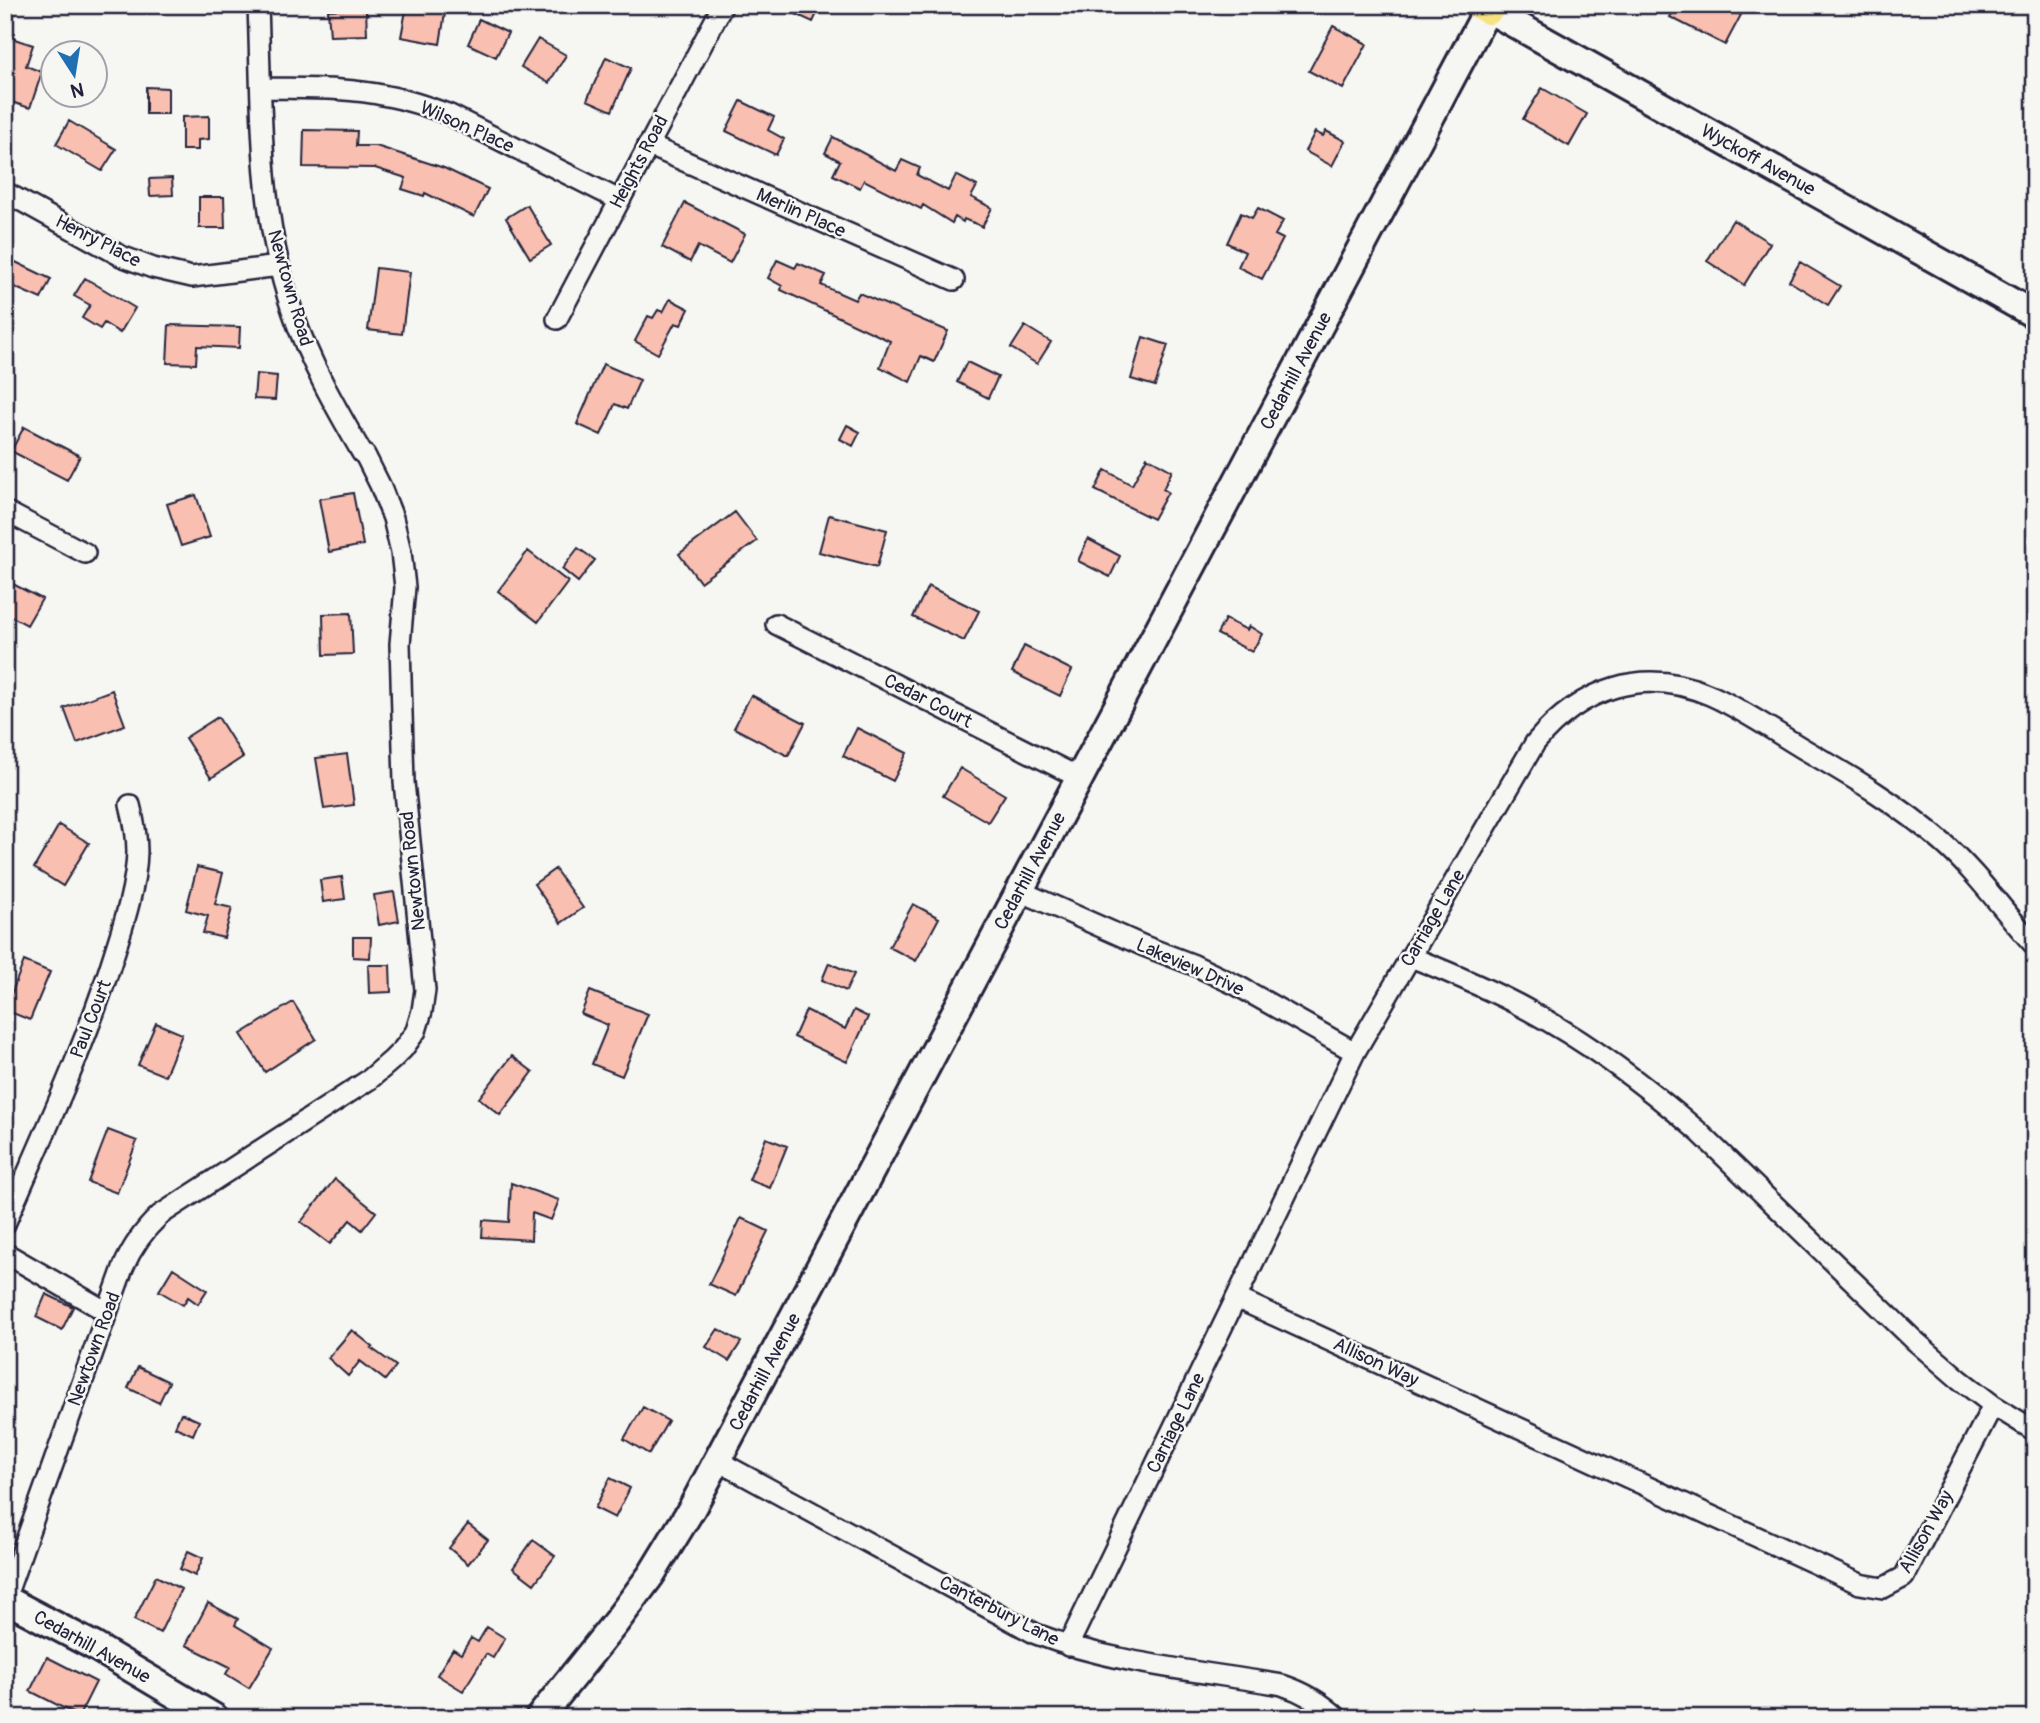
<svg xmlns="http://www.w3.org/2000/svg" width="2040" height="1723" viewBox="0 0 2040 1723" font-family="Pangolin,sans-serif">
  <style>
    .building { fill: #f9bfb1; stroke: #22223b; stroke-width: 2 }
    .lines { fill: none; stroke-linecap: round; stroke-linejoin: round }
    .street-casing { stroke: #22223b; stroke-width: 24 }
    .secondary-casing { stroke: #22223b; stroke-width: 32 }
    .primary-casing { stroke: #22223b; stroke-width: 35 }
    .street { stroke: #f6f6f2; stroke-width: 19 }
    .secondary { stroke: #f6f6f2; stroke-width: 26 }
    .primary { stroke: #f7e281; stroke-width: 30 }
    .labels { text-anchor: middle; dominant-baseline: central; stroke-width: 5; stroke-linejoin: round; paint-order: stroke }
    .street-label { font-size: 19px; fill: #22223b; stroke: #f6f6f2 }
  </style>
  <rect width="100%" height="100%" fill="#f6f6f2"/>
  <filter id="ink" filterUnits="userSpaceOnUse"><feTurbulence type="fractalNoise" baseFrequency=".0143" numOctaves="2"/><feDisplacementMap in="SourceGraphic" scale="14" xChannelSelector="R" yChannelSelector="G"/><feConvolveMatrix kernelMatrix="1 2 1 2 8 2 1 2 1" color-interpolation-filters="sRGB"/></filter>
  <g filter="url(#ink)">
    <path class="building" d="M 407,5 L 446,7 L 440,44 L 401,37 Z
      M 776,5 L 821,5 L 813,22 Z
      M 1677,5 L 1722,5 L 1741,15 L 1725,45 L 1670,17 Z
      M 366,8 L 367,35 L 330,36 L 328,10 Z
      M 479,19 L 508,33 L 496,57 L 468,44 Z
      M 1333,26 L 1367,44 L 1343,89 L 1309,71 Z
      M 5,36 L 33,45 L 26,66 L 42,72 L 30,108 L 5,100 Z
      M 538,39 L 566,55 L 549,83 L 521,67 Z
      M 606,57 L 631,68 L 612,111 L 587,100 Z
      M 146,87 L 168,88 L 168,114 L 146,114 Z
      M 1542,88 L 1587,114 L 1569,146 L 1523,119 Z
      M 741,101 L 774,117 L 768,130 L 784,139 L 776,155 L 726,131 Z
      M 209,116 L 209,139 L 198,140 L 198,150 L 182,150 L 182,117 Z
      M 69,121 L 116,149 L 102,171 L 56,144 Z
      M 304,130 L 357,131 L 356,146 L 376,146 L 444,168 L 488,189 L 474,217 L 425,193 L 424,196 L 402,189 L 406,178 L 375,168 L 303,167 Z
      M 1326,131 L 1345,141 L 1332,166 L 1305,151 L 1315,132 L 1323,136 Z
      M 833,137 L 896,171 L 902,160 L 920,168 L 917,175 L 948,191 L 956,175 L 977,186 L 971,197 L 992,208 L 982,227 L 973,222 L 973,223 L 964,219 L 963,222 L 955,217 L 952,223 L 923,205 L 921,209 L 864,180 L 860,188 L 833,175 L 840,161 L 825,153 Z
      M 172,178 L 173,195 L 150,196 L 149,179 Z
      M 199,197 L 224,197 L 225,228 L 199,228 Z
      M 685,203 L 745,234 L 730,263 L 698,246 L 690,262 L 662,247 Z
      M 527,205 L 551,245 L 530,258 L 506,218 Z
      M 1258,208 L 1283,221 L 1275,235 L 1283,239 L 1262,279 L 1238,267 L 1245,252 L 1227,243 L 1241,213 L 1252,218 Z
      M 1733,220 L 1770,243 L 1744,285 L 1707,261 Z
      M 5,257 L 51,279 L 41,299 L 5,283 Z
      M 777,260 L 795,268 L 798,263 L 826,275 L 821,285 L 855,300 L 859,293 L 948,331 L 934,362 L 921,356 L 910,382 L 880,367 L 890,341 L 781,290 L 782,286 L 768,278 Z
      M 1800,262 L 1840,286 L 1828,305 L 1789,281 Z
      M 376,268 L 410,272 L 402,334 L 368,330 Z
      M 85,278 L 135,308 L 120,333 L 104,323 L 100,329 L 82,318 L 90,305 L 74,296 Z
      M 670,299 L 689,309 L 681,325 L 675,323 L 658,354 L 635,341 L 648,316 L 653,318 L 658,310 L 663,312 Z
      M 169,325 L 240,327 L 239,348 L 197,346 L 196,364 L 167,363 Z
      M 1025,326 L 1051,342 L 1037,364 L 1011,348 Z
      M 1143,337 L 1168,345 L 1155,386 L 1131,379 Z
      M 967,362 L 998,377 L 988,398 L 957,382 Z
      M 603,364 L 640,380 L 627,409 L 615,404 L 601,435 L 577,424 Z
      M 256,374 L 277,376 L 275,400 L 254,399 Z
      M 847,425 L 860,432 L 853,446 L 840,439 Z
      M 24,427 L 80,456 L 67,480 L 11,451 Z
      M 1147,457 L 1172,471 L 1163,489 L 1168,492 L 1153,519 L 1095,490 L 1105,470 L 1132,485 Z
      M 353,493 L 363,545 L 329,552 L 319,499 Z
      M 196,495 L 210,537 L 181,546 L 167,504 Z
      M 735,512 L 757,541 L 700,582 L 679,554 Z
      M 829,515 L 887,530 L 877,567 L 819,552 Z
      M 1088,539 L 1120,556 L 1110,577 L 1078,561 Z
      M 578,548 L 595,560 L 578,582 L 562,569 Z
      M 528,551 L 568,582 L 538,622 L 498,591 Z
      M 5,580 L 42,599 L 27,625 L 5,613 Z
      M 928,586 L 979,611 L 964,641 L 913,617 Z
      M 351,613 L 353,654 L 324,655 L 323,614 Z
      M 1225,619 L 1247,630 L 1249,626 L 1262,634 L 1252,652 L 1217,634 Z
      M 1024,646 L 1072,670 L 1060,696 L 1012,672 Z
      M 112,690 L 125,725 L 77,743 L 64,708 Z
      M 751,695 L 805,723 L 788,756 L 734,728 Z
      M 218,717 L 243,757 L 211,778 L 185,738 Z
      M 857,728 L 907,753 L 893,781 L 843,756 Z
      M 347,754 L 354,805 L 324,809 L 316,758 Z
      M 960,768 L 1005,795 L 988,822 L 943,796 Z
      M 59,825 L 89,843 L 63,886 L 34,868 Z
      M 197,867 L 223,873 L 215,904 L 232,908 L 224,938 L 203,933 L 208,916 L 186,910 Z
      M 555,869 L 583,908 L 561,923 L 534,884 Z
      M 342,877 L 345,899 L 323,902 L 320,880 Z
      M 394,892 L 399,921 L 379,925 L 374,895 Z
      M 913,904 L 939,918 L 916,961 L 889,947 Z
      M 353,937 L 371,937 L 370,958 L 353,957 Z
      M 24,961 L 50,972 L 30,1020 L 5,1010 Z
      M 829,963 L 854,974 L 846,991 L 822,980 Z
      M 368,965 L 390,965 L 391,992 L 369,993 Z
      M 590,991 L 648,1014 L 622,1076 L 592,1064 L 608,1025 L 581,1014 Z
      M 293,1002 L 316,1039 L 265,1072 L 241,1034 Z
      M 806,1010 L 845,1029 L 854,1010 L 868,1017 L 847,1062 L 794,1037 Z
      M 156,1023 L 182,1034 L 165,1076 L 138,1065 Z
      M 512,1056 L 533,1072 L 500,1115 L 479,1098 Z
      M 108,1130 L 137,1141 L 117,1193 L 88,1182 Z
      M 766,1138 L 787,1146 L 770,1188 L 749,1180 Z
      M 335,1179 L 376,1212 L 362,1230 L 350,1220 L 330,1244 L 301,1222 Z
      M 511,1183 L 559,1200 L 551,1220 L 532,1213 L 531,1240 L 482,1237 L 483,1220 L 509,1222 Z
      M 741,1218 L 768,1231 L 736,1296 L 709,1284 Z
      M 173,1268 L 207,1290 L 198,1304 L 188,1297 L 183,1305 L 159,1291 Z
      M 46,1294 L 73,1307 L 62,1330 L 36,1317 Z
      M 718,1329 L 741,1342 L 729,1361 L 706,1347 Z
      M 352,1330 L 373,1347 L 371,1348 L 396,1366 L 385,1380 L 360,1361 L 348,1376 L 328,1358 Z
      M 138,1367 L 169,1382 L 159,1403 L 128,1388 Z
      M 643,1407 L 668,1421 L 649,1454 L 624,1439 Z
      M 181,1413 L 199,1421 L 193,1435 L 175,1427 Z
      M 610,1478 L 630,1488 L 615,1518 L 595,1508 Z
      M 468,1524 L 488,1540 L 468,1564 L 449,1548 Z
      M 533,1540 L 555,1556 L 534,1584 L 513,1568 Z
      M 188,1551 L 203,1558 L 195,1576 L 180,1569 Z
      M 156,1576 L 181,1589 L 160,1633 L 134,1620 Z
      M 208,1603 L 238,1619 L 235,1625 L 273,1648 L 249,1688 L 226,1674 L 230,1667 L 186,1645 Z
      M 487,1627 L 505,1638 L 493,1658 L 486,1654 L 463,1691 L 437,1675 L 453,1649 L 461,1654 L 471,1638 L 478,1642 Z
      M 47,1657 L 96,1682 L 79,1716 L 30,1691 Z"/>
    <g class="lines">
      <g class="street-casing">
        <path id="street" d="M 261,88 C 303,89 346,87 387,96 C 409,100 429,107 450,115 L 619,200
          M 648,145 L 954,280
          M 5,192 L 121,256 L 153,268 L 192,277 L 279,266
          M 557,319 L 723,5
          M 5,511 L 85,553
          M 776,624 L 1080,778
          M 1020,891 L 1144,946 L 1194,965 L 1238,986 L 1355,1052
          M 1411,957 C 1451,973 1490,989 1528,1010 C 1590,1043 1646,1086 1699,1132 L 1914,1340 L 1959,1379 L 1993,1405 L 2035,1431
          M 5,1224 C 44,1134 86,1045 115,951 C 125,920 136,885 137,852 C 137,836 134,820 130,805
          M 5,1253 L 107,1312
          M 1236,1298 L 1860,1584 L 1883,1588 L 1904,1577 L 1993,1405
          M 718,1461 L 1036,1634 C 1114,1664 1200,1671 1282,1685 C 1304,1692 1321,1702 1338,1718
          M 5,1599 L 123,1268 C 132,1247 143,1231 160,1215 L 370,1079 L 392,1060 L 403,1049 L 416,1031 L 422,1011 L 425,990 L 404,782 L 400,644 L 405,587 L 401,552 L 393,518 L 380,485 L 365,455 L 362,453 C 336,408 310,363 293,313 C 258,215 262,108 258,5
          M 1068,1646 L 1355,1052 L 1535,743 C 1581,688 1643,666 1710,695 C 1742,709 1772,730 1802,748 C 1852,777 1900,805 1943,843 C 1977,873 2004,912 2035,946"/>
      </g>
      <g class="secondary-casing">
        <path id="secondary" d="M 1488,9 L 2035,315
          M 5,1599 L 94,1646 L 215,1718
          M 539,1718 L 616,1622 L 651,1575 L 692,1508 L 1490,5"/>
      </g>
      <g class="primary-casing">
        <path id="primary" d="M 1481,5 L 1488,9"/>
      </g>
      <use href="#street" class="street"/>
      <use href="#secondary" class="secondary"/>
      <use href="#primary" class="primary"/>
    </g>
  </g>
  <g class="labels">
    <g class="street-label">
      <text transform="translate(467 127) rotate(24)">Wilson Place</text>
      <text transform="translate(1758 160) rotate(29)">Wyckoff Avenue</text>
      <text transform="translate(639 162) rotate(-62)">Heights Road</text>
      <text transform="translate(801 213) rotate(24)">Merlin Place</text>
      <text transform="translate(98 241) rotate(27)">Henry Place</text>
      <text transform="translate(290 288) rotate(74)">Newtown Road</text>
      <text transform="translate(1296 371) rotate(-62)">Cedarhill Avenue</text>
      <text transform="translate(928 701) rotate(27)">Cedar Court</text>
      <text transform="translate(413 871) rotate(-96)">Newtown Road</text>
      <text transform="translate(1030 871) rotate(-62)">Cedarhill Avenue</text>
      <text transform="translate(1433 918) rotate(-60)">Carriage Lane</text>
      <text transform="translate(1190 967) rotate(24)">Lakeview Drive</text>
      <text transform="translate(91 1019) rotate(-69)">Paul Court</text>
      <text transform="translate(94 1349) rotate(-70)">Newtown Road</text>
      <text transform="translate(1376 1362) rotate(25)">Allison Way</text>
      <text transform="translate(765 1372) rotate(-62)">Cedarhill Avenue</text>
      <text transform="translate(1176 1423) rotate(-64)">Carriage Lane</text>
      <text transform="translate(1926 1532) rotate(-61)">Allison Way</text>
      <text transform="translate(999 1611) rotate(27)">Canterbury Lane</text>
      <text transform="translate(92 1647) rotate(29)">Cedarhill Avenue</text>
    </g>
  </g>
  <rect width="2040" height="1723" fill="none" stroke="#f6f6f2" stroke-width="28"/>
  <rect x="14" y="14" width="2012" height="1695" fill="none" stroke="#22223b" stroke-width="2.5" filter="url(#ink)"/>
  <g transform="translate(74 74) rotate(168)"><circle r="33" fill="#f6f6f2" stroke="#a1a1a9" stroke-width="2"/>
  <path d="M0-5L12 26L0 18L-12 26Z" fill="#1f6fb2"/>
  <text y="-10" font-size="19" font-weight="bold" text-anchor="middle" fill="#22223b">N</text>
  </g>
</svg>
